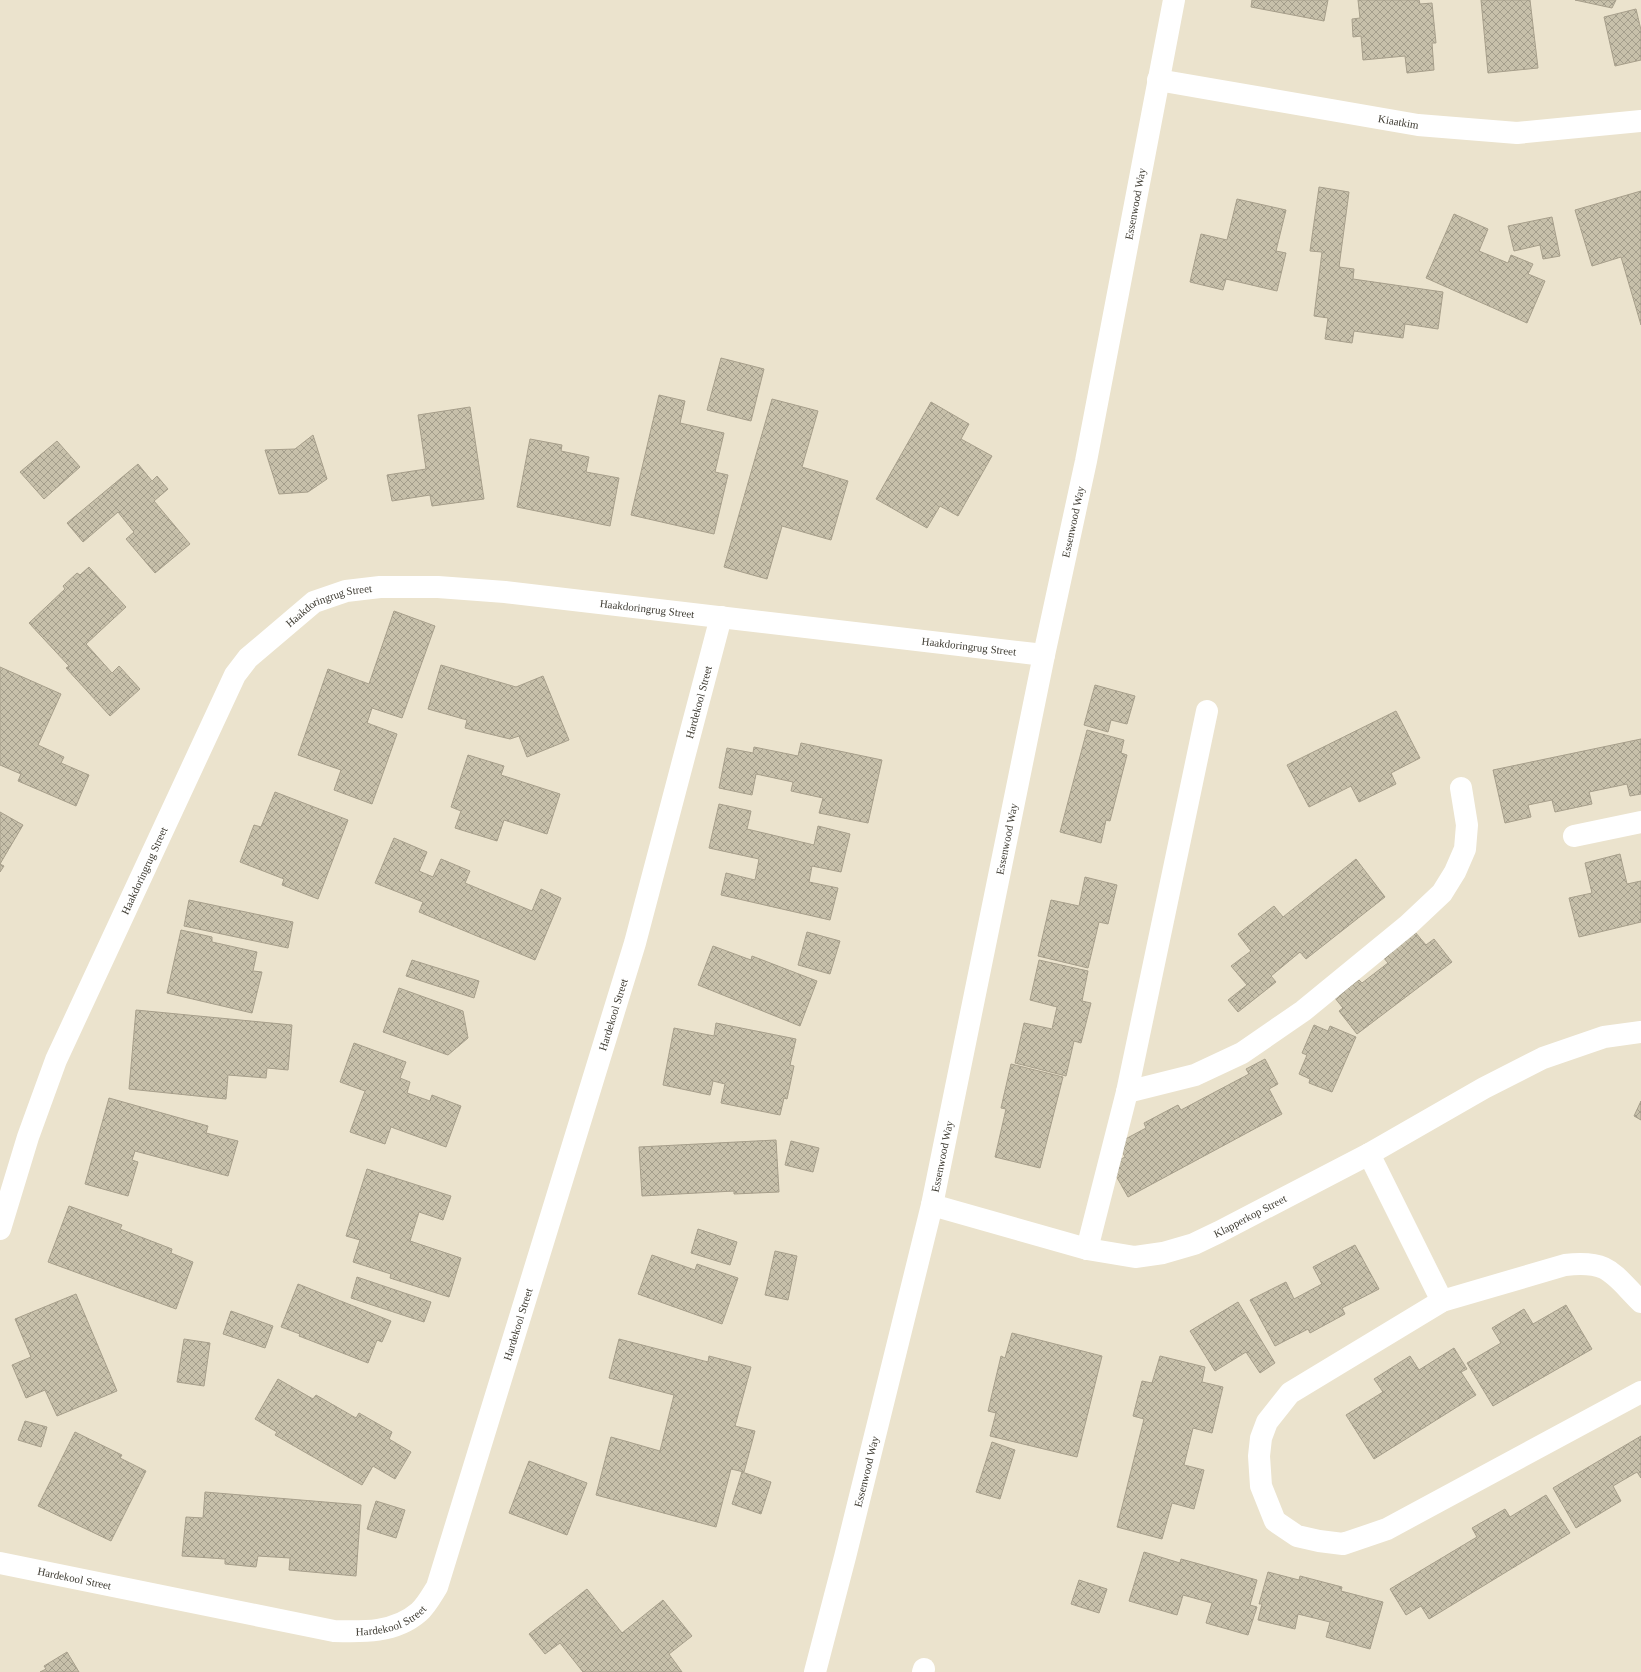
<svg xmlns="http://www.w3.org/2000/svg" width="1641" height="1672" viewBox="0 0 1641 1672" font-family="'Times New Roman',serif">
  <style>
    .building { fill: url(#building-cross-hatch); stroke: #a79f8b }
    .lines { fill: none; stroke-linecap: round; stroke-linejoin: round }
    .minor { stroke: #fff; stroke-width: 22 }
    .labels { text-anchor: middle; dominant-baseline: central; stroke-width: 4; stroke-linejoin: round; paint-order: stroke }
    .street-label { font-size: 11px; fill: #3e3b32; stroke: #fff }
  </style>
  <defs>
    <pattern id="building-cross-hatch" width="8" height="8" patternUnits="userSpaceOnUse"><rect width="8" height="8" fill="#c7c0aa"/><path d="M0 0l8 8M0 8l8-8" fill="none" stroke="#a39d8b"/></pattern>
  </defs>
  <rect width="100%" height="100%" fill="#ebe3cd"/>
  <path class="building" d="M 1252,0 L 1328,0 L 1324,21 L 1251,7 Z
    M 1358,0 L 1419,0 L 1420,4 L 1432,3 L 1436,43 L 1432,43 L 1434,70 L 1407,73 L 1405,56 L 1363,60 L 1361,36 L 1353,37 L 1352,19 L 1360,18 Z
    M 1481,0 L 1530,0 L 1538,68 L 1488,73 Z
    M 1575,0 L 1616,0 L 1612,8 Z
    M 1636,9 L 1641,30 L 1641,60 L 1615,66 L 1604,17 Z
    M 1319,187 L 1349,192 L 1339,267 L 1354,269 L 1353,279 L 1443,292 L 1438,329 L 1405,324 L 1403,338 L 1354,331 L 1352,343 L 1325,339 L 1328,318 L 1314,316 L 1322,252 L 1310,251 Z
    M 1641,191 L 1641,325 L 1621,257 L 1592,266 L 1575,210 Z
    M 1237,199 L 1286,210 L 1276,251 L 1286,253 L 1277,291 L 1226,279 L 1223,290 L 1190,282 L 1201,234 L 1227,240 Z
    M 1454,214 L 1488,229 L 1479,251 L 1508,263 L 1511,255 L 1533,264 L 1528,274 L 1545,281 L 1527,323 L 1426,278 Z
    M 1552,217 L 1560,256 L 1543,259 L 1540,245 L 1514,251 L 1508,226 Z
    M 721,358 L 764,369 L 751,421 L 707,410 Z
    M 659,395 L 685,401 L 680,423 L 724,433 L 715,472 L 728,475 L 714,534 L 631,515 Z
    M 772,399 L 818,411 L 802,467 L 848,481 L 831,540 L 782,526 L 767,579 L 724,567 Z
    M 931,402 L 969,424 L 961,439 L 992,456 L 958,516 L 940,506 L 927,528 L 876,499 Z
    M 470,407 L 484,499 L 432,506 L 430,495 L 392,501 L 387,475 L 426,469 L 418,415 Z
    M 313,435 L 327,479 L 308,492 L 279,494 L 265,450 L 295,449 Z
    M 530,439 L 562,445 L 561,451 L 589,457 L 586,472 L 619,478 L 610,526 L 517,507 Z
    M 57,441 L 80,467 L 44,499 L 20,472 Z
    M 138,464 L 152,481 L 157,476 L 168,489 L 154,501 L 190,544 L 155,573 L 126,539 L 134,532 L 118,512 L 83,542 L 67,523 Z
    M 89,567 L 126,607 L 86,644 L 112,673 L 119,666 L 140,689 L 110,716 L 66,668 L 69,666 L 29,623 L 65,589 L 63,586 L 77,573 L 80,575 Z
    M 394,611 L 435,626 L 402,718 L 372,708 L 367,723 L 397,734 L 372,804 L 334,790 L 341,770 L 298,755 L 328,669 L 369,684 Z
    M 441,665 L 516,687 L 543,676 L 569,740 L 527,757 L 519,736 L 510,739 L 465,728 L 467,720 L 428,709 Z
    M 0,667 L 61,694 L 38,745 L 64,757 L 61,763 L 89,775 L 76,806 L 18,781 L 21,774 L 0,765 Z
    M 1095,685 L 1135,696 L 1127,724 L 1111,720 L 1108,732 L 1084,725 Z
    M 1396,711 L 1420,758 L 1391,773 L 1396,784 L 1359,802 L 1351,786 L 1309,807 L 1287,765 Z
    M 1087,730 L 1124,740 L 1121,753 L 1127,755 L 1110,821 L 1106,820 L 1101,843 L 1060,832 Z
    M 1641,739 L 1641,794 L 1630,796 L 1627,784 L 1589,792 L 1592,804 L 1555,812 L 1552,800 L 1528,805 L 1531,817 L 1505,823 L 1493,770 Z
    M 801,743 L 882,760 L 868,823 L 819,813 L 823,798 L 791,791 L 793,782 L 756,774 L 752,795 L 719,788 L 727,748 L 753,753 L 754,747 L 798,756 Z
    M 468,755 L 504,766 L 501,775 L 560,794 L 547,834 L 504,820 L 497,841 L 455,828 L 461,811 L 451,807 Z
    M 275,792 L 348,820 L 318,899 L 282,885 L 284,879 L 240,862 L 254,825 L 261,827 Z
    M 719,804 L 751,811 L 747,829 L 814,845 L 818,826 L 850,834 L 841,872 L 812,866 L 809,882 L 838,888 L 830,920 L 721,895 L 726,873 L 755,880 L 759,859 L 709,848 Z
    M 0,812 L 23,825 L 0,864 L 4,866 L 0,872 Z
    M 394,838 L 427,852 L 419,871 L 433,877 L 441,859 L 470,871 L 465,883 L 532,911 L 541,889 L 561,898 L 535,960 L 419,912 L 423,902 L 375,883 Z
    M 1620,854 L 1627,884 L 1641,881 L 1641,922 L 1579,937 L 1569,898 L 1592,893 L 1585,863 Z
    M 1356,859 L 1385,897 L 1306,959 L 1300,952 L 1271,976 L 1276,982 L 1238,1012 L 1228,1000 L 1247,985 L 1231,966 L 1251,951 L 1238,934 L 1274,906 L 1283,917 Z
    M 1085,877 L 1117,885 L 1108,924 L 1099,922 L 1088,968 L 1038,956 L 1051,900 L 1079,906 Z
    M 189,900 L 293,922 L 288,948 L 184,926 Z
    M 181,930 L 212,937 L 212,942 L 257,952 L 253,971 L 262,972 L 252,1013 L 167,993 Z
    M 807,932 L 840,941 L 830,974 L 798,965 Z
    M 1415,932 L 1426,945 L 1434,939 L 1452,962 L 1357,1034 L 1339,1011 L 1343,1008 L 1335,998 L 1359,980 L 1362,983 L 1388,963 L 1383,957 Z
    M 713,946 L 751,960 L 752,956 L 817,981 L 800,1026 L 698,985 Z
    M 412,960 L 479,981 L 474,998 L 406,976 Z
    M 1039,960 L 1088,971 L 1082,1001 L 1091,1003 L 1081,1043 L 1074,1041 L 1066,1076 L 1015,1063 L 1024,1023 L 1052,1029 L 1057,1007 L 1030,1000 Z
    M 399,988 L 463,1011 L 468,1038 L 448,1055 L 383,1032 Z
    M 136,1010 L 292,1025 L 288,1070 L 267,1068 L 266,1078 L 228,1075 L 226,1099 L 129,1089 Z
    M 716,1023 L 796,1039 L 790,1065 L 794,1066 L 787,1099 L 784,1098 L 780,1115 L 721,1103 L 725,1084 L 713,1081 L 710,1095 L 663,1085 L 674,1028 L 714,1036 Z
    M 1314,1025 L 1328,1031 L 1330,1026 L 1356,1037 L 1332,1092 L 1309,1083 L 1310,1079 L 1299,1074 L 1307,1055 L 1302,1053 Z
    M 354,1043 L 406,1062 L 400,1078 L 410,1082 L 407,1093 L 430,1101 L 432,1095 L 461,1106 L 446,1147 L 391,1127 L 385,1144 L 350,1132 L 365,1091 L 340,1082 Z
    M 1265,1059 L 1278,1084 L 1269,1089 L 1282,1114 L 1128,1197 L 1110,1165 L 1125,1157 L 1118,1143 L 1146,1128 L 1144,1123 L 1178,1105 L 1181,1110 L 1249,1074 L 1246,1069 Z
    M 1011,1064 L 1063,1077 L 1040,1168 L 995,1157 L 1006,1109 L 1001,1108 Z
    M 109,1098 L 208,1126 L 206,1133 L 238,1141 L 228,1176 L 135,1151 L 132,1160 L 138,1162 L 128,1196 L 85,1184 Z
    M 1641,1101 L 1641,1120 L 1634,1116 Z
    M 776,1140 L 779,1192 L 734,1194 L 734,1191 L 642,1196 L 639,1147 Z
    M 791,1141 L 819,1148 L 813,1172 L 785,1165 Z
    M 367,1169 L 451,1196 L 443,1220 L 419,1212 L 410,1241 L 461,1258 L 449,1297 L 390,1278 L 391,1274 L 353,1262 L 360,1240 L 346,1236 Z
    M 69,1206 L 122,1225 L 120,1229 L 172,1249 L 171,1253 L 193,1262 L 176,1309 L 48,1262 Z
    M 698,1229 L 737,1242 L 730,1265 L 691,1253 Z
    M 1355,1245 L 1379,1289 L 1342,1308 L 1345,1314 L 1310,1333 L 1308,1329 L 1275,1346 L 1250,1300 L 1286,1282 L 1294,1299 L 1322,1284 L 1313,1267 Z
    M 775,1251 L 797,1256 L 788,1300 L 765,1295 Z
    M 652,1255 L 695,1270 L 697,1264 L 738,1278 L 722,1324 L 638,1294 Z
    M 357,1277 L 431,1302 L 424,1322 L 351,1298 Z
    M 298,1284 L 391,1321 L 382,1342 L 377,1340 L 368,1363 L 299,1336 L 300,1334 L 281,1327 Z
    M 76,1294 L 117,1391 L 57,1416 L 45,1390 L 26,1398 L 12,1365 L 31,1357 L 15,1319 Z
    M 1238,1302 L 1275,1363 L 1260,1373 L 1246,1352 L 1215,1371 L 1190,1331 Z
    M 1566,1305 L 1592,1349 L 1493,1406 L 1467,1363 L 1501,1343 L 1492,1328 L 1524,1309 L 1533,1324 Z
    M 231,1311 L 273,1326 L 265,1348 L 223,1334 Z
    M 1012,1333 L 1102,1356 L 1077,1457 L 990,1436 L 996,1413 L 988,1411 L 1001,1356 L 1005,1358 Z
    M 184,1339 L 210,1343 L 204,1386 L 177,1382 Z
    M 619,1339 L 708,1362 L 709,1356 L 751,1367 L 735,1426 L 755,1431 L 744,1472 L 731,1469 L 716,1527 L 596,1495 L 611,1437 L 660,1451 L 674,1395 L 609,1378 Z
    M 1454,1348 L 1467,1369 L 1461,1372 L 1476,1395 L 1374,1459 L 1346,1415 L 1383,1392 L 1374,1379 L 1410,1356 L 1419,1370 Z
    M 1160,1356 L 1205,1367 L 1202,1382 L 1223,1387 L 1212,1433 L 1193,1428 L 1184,1465 L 1204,1470 L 1194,1509 L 1172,1503 L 1162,1539 L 1117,1527 L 1144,1419 L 1133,1416 L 1142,1381 L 1152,1383 Z
    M 278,1379 L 313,1399 L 316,1395 L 356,1418 L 359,1413 L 392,1432 L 389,1439 L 411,1452 L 395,1479 L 373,1466 L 362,1485 L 275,1435 L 277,1432 L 255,1419 Z
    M 25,1421 L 47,1427 L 41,1447 L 18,1440 Z
    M 75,1432 L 122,1455 L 120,1458 L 146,1471 L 111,1541 L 38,1506 Z
    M 1641,1436 L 1641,1478 L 1637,1472 L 1613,1486 L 1621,1501 L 1576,1528 L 1553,1488 Z
    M 992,1442 L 1015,1450 L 1000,1499 L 976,1492 Z
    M 529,1461 L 587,1483 L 567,1535 L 509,1513 Z
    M 742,1472 L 771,1482 L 761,1514 L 732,1504 Z
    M 205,1492 L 361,1505 L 356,1576 L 289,1570 L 290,1558 L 258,1556 L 256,1567 L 225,1564 L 225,1559 L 182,1556 L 186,1517 L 203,1518 Z
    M 1546,1495 L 1570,1533 L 1429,1619 L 1421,1606 L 1406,1615 L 1390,1589 L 1477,1537 L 1472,1528 L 1505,1509 L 1510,1517 Z
    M 376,1501 L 405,1510 L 396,1538 L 367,1529 Z
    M 1144,1552 L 1180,1563 L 1181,1559 L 1257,1580 L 1250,1605 L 1257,1607 L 1248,1635 L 1206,1623 L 1212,1603 L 1183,1595 L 1177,1615 L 1129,1601 Z
    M 1268,1572 L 1299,1580 L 1300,1576 L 1342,1587 L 1341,1591 L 1383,1602 L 1370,1649 L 1326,1637 L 1330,1622 L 1298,1614 L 1295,1629 L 1258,1620 L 1262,1604 L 1259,1604 Z
    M 1079,1580 L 1107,1589 L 1099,1613 L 1071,1604 Z
    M 587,1589 L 622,1633 L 663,1600 L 692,1636 L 669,1654 L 682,1672 L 583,1672 L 560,1643 L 545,1654 L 529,1634 Z
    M 67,1652 L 79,1672 L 40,1672 L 46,1669 L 44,1666 Z"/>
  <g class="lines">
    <g class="minor">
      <path id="s1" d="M 1158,80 L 1418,125 L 1517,133 L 1641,121"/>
      <path d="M 1574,836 L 1641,822"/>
      <path d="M 1127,1092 L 1195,1075 L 1242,1053 L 1303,1011 L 1408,925 L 1442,893 L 1455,872 L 1465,849 L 1467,825 L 1461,788"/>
      <path d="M 1369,1154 L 1442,1301"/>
      <path id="s2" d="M 932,1205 L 1087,1249 L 1135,1257 L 1163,1253 L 1194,1244 L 1219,1232 L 1369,1154 L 1484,1088 L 1543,1058 L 1604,1037 L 1641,1032"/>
      <path id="s3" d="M 0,1229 L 28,1137 L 56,1060 L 235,675 L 248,658 L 314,602 L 346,591 L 380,587 L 438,587 L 505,592 L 1044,655"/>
      <path d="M 1087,1249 L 1127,1092 L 1207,711"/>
      <path d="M 1641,1302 C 1612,1273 1609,1260 1565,1265 L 1442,1301 L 1290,1393 L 1267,1422 L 1261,1438 L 1259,1456 L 1261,1486 L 1275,1521 L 1297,1536 L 1319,1541 L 1343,1544 L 1387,1529 L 1641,1392"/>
      <path id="s4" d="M 0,1563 L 334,1631 C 363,1632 395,1633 419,1612 C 426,1606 432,1595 437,1587 L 635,943 L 721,617"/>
      <path id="s5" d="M 815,1672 L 845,1557 L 932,1205 L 1044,655 L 1086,461 L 1174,0"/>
      <path d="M 923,1672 L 924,1669"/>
    </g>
  </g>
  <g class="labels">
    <g class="street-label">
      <text stroke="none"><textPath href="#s1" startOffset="244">Kiaatkim</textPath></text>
      <text stroke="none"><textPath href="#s5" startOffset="1503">Essenwood Way</textPath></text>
      <text stroke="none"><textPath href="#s5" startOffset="1179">Essenwood Way</textPath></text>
      <text stroke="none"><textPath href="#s3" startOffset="723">Haakdoringrug Street</textPath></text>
      <text stroke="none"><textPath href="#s3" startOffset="1047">Haakdoringrug Street</textPath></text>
      <text stroke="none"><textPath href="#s3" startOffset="1371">Haakdoringrug Street</textPath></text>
      <text stroke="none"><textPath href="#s4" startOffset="1384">Hardekool Street</textPath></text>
      <text stroke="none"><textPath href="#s5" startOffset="855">Essenwood Way</textPath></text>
      <text stroke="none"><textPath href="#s3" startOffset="387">Haakdoringrug Street</textPath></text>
      <text stroke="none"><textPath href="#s4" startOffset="1060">Hardekool Street</textPath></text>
      <text stroke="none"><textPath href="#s5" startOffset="531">Essenwood Way</textPath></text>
      <text stroke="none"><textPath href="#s2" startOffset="333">Klapperkop Street</textPath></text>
      <text stroke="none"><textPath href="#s4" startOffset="736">Hardekool Street</textPath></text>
      <text stroke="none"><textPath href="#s5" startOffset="207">Essenwood Way</textPath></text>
      <text stroke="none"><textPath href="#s4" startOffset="76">Hardekool Street</textPath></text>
      <text stroke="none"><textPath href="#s4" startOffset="400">Hardekool Street</textPath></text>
    </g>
  </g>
</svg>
